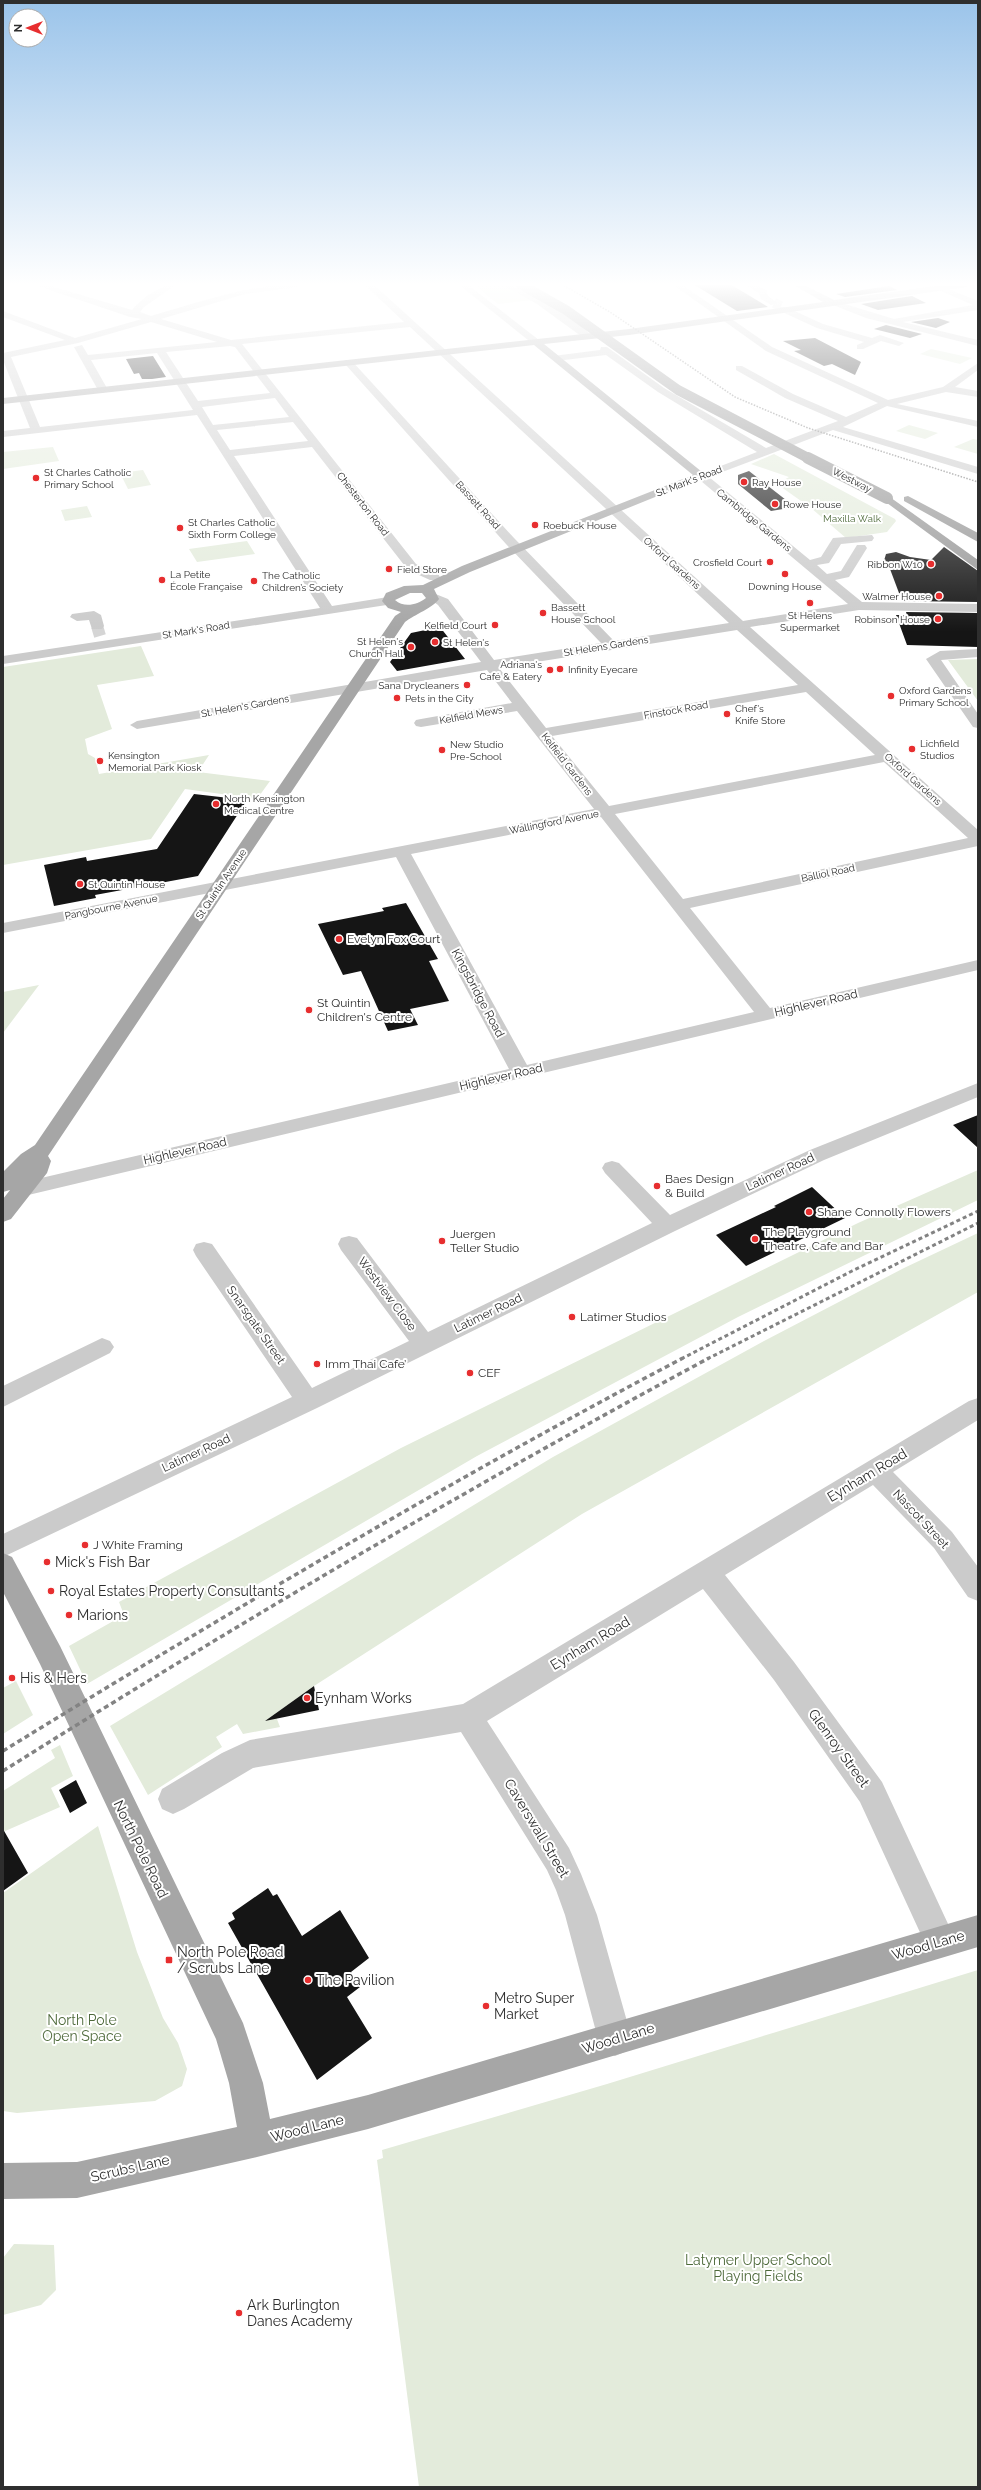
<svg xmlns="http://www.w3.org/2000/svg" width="981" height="2490" viewBox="0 0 981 2490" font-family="Raleway,sans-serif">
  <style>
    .green { fill: #e3ebdb }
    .building { fill: #151515 }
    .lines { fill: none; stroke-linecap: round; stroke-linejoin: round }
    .minor-tunnel-far1 { stroke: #d5d5d5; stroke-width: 10; stroke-dasharray: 10 5; stroke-linecap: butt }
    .minor-tunnel { stroke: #d5d5d5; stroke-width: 12; stroke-dasharray: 12 6; stroke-linecap: butt }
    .minor { fill: #cbcbcb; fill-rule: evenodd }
    .major { fill: #a6a6a6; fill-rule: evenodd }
    .highway { fill: #959595; fill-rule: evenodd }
    .rail-far2 { stroke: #838383; stroke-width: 1.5; stroke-dasharray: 1.5 1.5; stroke-linecap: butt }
    .rail-far1 { stroke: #838383; stroke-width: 3; stroke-dasharray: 4 3; stroke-linecap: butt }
    .rail { stroke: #838383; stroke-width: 3.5; stroke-dasharray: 5 3.5; stroke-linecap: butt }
    .highway-bridge-far1 { stroke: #959595; stroke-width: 10 }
    .highway-bridge { stroke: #959595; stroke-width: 12 }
    .poi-dot { fill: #e72e2f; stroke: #fff; stroke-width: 1.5 }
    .labels { text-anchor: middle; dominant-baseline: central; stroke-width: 4; stroke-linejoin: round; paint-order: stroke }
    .far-poi-label { font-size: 10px; fill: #2e2e2e; stroke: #fff; text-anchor: start }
    .far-street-label { font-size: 10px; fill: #2e2e2e; stroke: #fff }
    .far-park-label { font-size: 10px; fill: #4e6a3b; stroke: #fff }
    .poi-label { font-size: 12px; fill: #2e2e2e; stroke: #fff; text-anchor: start }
    .street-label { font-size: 12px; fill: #2e2e2e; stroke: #fff }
    .near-street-label { font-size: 14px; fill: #2e2e2e; stroke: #fff }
    .near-poi-label { font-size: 14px; fill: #2e2e2e; stroke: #fff; text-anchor: start }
    .near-park-label { font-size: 14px; fill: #4e6a3b; stroke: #fff }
  </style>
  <rect width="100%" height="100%" fill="#fff"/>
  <path class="green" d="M 473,284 L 504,284 L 533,300 L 498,304 Z
    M 931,349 L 972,358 L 960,364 L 920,354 Z
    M 909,425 L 938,433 L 925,439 L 896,431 Z
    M 973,439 L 978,440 L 978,454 L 954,447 Z
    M 53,447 L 59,461 L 3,469 L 3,452 Z
    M 774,454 L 895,519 L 896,521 L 887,532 L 846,538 L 811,508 L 777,484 L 789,477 L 751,464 Z
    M 143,470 L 151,485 L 128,489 L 120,473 Z
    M 87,506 L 92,517 L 65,521 L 61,510 Z
    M 247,541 L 255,554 L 197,562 L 189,549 Z
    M 141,646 L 154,676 L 97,685 L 112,729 L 85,739 L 88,754 L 95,758 L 99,774 L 209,755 L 198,772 L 270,781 L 257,799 L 185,789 L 151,839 L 3,865 L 3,667 Z
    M 978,659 L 978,701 L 948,660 Z
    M 39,985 L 3,1033 L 3,992 Z
    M 978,1170 L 978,1200 L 738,1317 L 477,1456 L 87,1684 L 69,1646 L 124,1615 L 119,1602 L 401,1448 L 858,1223 Z
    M 978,1233 L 978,1292 L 582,1514 L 314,1686 L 275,1714 L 280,1727 L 243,1734 L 237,1724 L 216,1737 L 222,1747 L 148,1795 L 110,1726 L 553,1457 L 764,1341 L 904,1268 Z
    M 16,1681 L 33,1715 L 3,1734 L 3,1688 Z
    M 60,1745 L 73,1776 L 51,1788 L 60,1807 L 3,1832 L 3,1791 L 55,1758 L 51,1750 Z
    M 98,1826 L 137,1952 L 163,2018 L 178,2043 L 187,2069 L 182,2086 L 155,2101 L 17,2113 L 3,2111 L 3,1893 Z
    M 978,1970 L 978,2487 L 419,2487 L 377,2160 L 383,2158 L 382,2150 L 607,2084 Z
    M 14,2244 L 54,2245 L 56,2290 L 41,2305 L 3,2315 L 3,2258 Z"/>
  <path class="building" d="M 693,284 L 730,284 L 768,307 L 737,311 Z
    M 889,286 L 897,290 L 845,297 L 836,294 Z
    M 912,296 L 926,303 L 878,310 L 861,304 Z
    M 938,318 L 950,322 L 936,328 L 911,322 Z
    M 886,325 L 922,334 L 910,338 L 874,329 Z
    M 815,338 L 861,362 L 855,375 L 832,364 L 824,366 L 794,351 L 801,350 L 783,341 Z
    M 153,356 L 166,377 L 152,379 L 142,379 L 139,373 L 134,374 L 126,359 Z
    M 749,471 L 795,507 L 771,511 L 738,484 L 738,475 Z
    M 944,547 L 978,571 L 978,602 L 902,601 L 890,569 L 883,564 L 886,554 L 896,552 L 910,557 L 931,560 Z
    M 906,612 L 978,613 L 978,647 L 907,645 L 896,615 L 907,615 Z
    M 440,627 L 465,659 L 397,671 L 390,662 L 411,633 Z
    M 194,794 L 247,800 L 198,876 L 95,895 L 96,898 L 54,906 L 44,865 L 86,857 L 87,861 L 157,849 Z
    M 406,903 L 438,959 L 429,961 L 449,1001 L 410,1009 L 418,1025 L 388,1031 L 361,971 L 343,975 L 318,924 L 384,911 L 382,908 Z
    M 978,1115 L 978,1148 L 953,1125 Z
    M 812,1187 L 845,1218 L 746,1266 L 716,1235 L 776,1207 L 774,1206 Z
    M 314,1686 L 319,1710 L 265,1721 Z
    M 76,1780 L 87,1803 L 70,1813 L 59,1790 Z
    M 3,1829 L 28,1873 L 3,1891 Z
    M 268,1888 L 273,1896 L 277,1894 L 302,1936 L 340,1910 L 369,1958 L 351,1972 L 360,1987 L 347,1997 L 372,2038 L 317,2080 L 228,1923 L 235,1919 L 232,1913 Z"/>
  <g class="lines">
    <path class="minor-tunnel-far1" d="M 774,303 L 781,306"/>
    <path class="minor-tunnel" d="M 97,626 L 100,636"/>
    <path class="minor" d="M 32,284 L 44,284 L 132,310 C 142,298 161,284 177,284 L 144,307 L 140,312 L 151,316 C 201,302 249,284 301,284 L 297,287 L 245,294 L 161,319 L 231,340 L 404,322 L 364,284 L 373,284 L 743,621 L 848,604 L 695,476 L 757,452 L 658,392 L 606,355 L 556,361 L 551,358 L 553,356 L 600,350 L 601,347 L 607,347 L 664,388 L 766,448 L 838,421 L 785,398 L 736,370 L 736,366 L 742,366 L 793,394 L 846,417 L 878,403 L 766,351 L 672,284 L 681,284 L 772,347 L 888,400 L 943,387 L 978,363 L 978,370 L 955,387 L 978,391 L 978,397 L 946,392 L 897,404 L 978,421 L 978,427 L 887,406 L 843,427 L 978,467 L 978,474 L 833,430 L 709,477 L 810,560 L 821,557 L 833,538 L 872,535 L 874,538 L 872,541 L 841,544 L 829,563 L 817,565 L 827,574 L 841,571 L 857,545 L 865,545 L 867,548 L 849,577 L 835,580 L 862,602 L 978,604 L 978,612 L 859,610 L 750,627 L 978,830 L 978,846 L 690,908 L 770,1008 L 978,960 L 978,970 L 24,1196 L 17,1194 L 13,1189 L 17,1184 L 24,1182 L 509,1069 L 396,857 L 3,933 L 3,923 L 594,809 L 517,711 L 421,727 L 416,726 L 414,723 L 416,720 L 421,719 L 512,703 L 487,670 L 137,729 L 130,725 L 137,721 L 481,662 L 438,605 L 427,597 L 433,593 L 448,599 L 494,660 L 601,643 L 506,544 L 345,364 L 345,360 L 351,360 L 514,538 L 614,641 L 729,623 L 410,327 L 242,344 L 416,564 L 438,574 L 440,577 L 438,580 L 430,580 L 408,570 L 312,447 L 234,456 L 332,606 L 388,597 L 393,598 L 394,601 L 393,604 L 3,664 L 3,656 L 320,608 L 197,415 L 3,437 L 3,431 L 30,428 L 3,360 L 3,353 L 65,340 L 3,317 L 3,311 L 75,338 L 142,319 L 130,317 ZM 151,322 L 217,342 L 88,355 L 82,345 L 74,347 L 98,390 L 103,393 L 108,390 L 91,360 L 157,353 L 193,410 L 40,427 L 11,357 L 78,343 ZM 230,346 L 235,347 L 270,393 L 198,401 L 166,352 ZM 275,398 L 289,417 L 213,425 L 202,407 ZM 293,422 L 308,441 L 230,450 L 217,430 ZM 737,630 L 798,685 L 546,728 L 499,668 ZM 806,692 L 875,755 L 609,806 L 552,736 ZM 884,762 L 968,838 L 683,899 L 615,814 ZM 601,817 L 754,1012 L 527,1065 L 411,854 Z
      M 458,284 L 467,284 L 539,340 L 539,344 L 533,344 Z
      M 501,284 C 522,284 579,321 593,337 L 585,339 L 537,304 Z
      M 744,284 L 754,284 L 766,290 L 768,296 L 778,303 L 771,305 L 761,299 L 759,293 Z
      M 925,284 L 936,284 L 978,301 L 978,310 L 903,322 L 978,340 L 978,346 L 866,318 L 828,303 L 835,301 L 894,319 L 973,305 Z
      M 780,307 L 786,307 L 823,324 L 872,338 L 880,335 L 904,343 L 899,346 L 881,341 L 863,349 L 857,349 L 857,345 L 864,342 L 817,328 L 780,311 Z
      M 94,611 L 101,615 L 104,626 L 102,629 L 92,629 L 89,620 L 77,621 L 70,617 L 72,614 Z
      M 978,649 L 978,657 L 941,660 L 978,714 L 978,728 L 973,727 L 926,659 L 940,651 Z
      M 978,1083 L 978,1097 L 824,1160 L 675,1231 L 317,1408 L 3,1557 L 3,1534 L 292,1397 L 196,1256 L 193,1250 L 196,1244 L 204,1242 L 212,1244 L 312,1388 L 409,1341 L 341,1250 L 338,1244 L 341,1238 L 349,1236 L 357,1238 L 428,1332 L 652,1223 L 605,1173 L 602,1168 L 605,1163 L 612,1161 L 619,1163 L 670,1215 L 810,1150 Z
      M 102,1338 L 110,1341 L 114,1347 L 110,1353 L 3,1407 L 3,1386 Z
      M 978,1398 L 978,1420 L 893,1472 L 952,1532 L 978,1567 L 978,1601 L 968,1597 L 934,1548 L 873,1485 L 725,1575 L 794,1662 L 882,1782 L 956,1941 L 951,1952 L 940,1957 L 929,1952 L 860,1802 L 774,1680 L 703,1589 L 487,1721 L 569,1848 L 581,1874 L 597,1915 L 632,2039 L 627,2051 L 615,2056 L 603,2051 L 598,2039 L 565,1915 L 556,1890 L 547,1870 L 461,1732 L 253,1768 L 184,1809 L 173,1814 L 162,1809 L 158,1799 L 162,1789 L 222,1753 L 250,1740 L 463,1704 L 969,1401 Z"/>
    <path class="major" d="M 792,284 L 802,284 L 834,300 L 950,284 L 971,284 L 967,287 L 629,335 L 544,344 L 707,476 L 470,572 L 434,589 L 439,599 C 434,607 414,615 405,622 L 48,1156 L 51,1161 L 47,1173 L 11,1219 L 3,1222 L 3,1199 L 10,1190 L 3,1192 L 3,1172 L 21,1154 L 35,1145 L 395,616 L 401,612 L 388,608 L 382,601 L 386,593 L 404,586 L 423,585 L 462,566 L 693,475 L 534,345 L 3,404 L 3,398 L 629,329 L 823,302 ZM 410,593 L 422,593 L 426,598 C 417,605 404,608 395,600 Z
      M 3,1553 L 12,1557 L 60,1646 L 243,2023 L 263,2083 L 270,2119 L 368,2095 L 978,1915 L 978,1947 L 368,2129 L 257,2157 L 77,2198 L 3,2199 L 3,2163 L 77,2162 L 237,2127 L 229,2083 L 216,2039 L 40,1664 L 3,1592 Z"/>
    <path class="highway" d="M 887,495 L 978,560 L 978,570 L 883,500 L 883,496 Z
      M 908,496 L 978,533 L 978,542 L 904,501 L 904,497 Z"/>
    <path class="rail-far2" d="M 561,284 L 610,312 L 735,397 L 808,428 L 978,482"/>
    <path class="rail-far1" d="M 681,1359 L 852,1271 L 978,1211
      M 707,1359 L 978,1223"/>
    <path class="rail" d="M 3,1751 C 226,1614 451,1480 683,1358
      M 3,1771 C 234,1626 469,1487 709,1358"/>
    <path class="highway-bridge-far1" d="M 520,284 L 566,310 L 678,390 L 810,459"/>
    <path class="highway-bridge" d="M 808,458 L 887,498"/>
  </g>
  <linearGradient id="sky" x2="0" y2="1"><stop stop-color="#9bc4ea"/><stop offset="0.45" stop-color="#fff"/><stop offset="1" stop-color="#fff" stop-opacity="0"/></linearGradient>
  <rect width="981" height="632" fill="url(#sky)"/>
  <g class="poi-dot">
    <circle cx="36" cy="478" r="4"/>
    <circle cx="744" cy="482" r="4"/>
    <circle cx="775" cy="504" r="4"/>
    <circle cx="535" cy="525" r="4"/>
    <circle cx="180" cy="528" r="4"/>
    <circle cx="770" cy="562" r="4"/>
    <circle cx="931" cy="564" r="4"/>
    <circle cx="389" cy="569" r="4"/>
    <circle cx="785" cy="574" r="4"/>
    <circle cx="162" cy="580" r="4"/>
    <circle cx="254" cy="581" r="4"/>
    <circle cx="939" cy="596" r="4"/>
    <circle cx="810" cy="603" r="4"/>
    <circle cx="543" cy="613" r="4"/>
    <circle cx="938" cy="619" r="4"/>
    <circle cx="495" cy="625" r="4"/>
    <circle cx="435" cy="642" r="4"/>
    <circle cx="411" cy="647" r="4"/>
    <circle cx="560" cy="669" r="4"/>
    <circle cx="550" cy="670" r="4"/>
    <circle cx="467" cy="685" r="4"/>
    <circle cx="891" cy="696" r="4"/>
    <circle cx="397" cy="698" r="4"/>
    <circle cx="727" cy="714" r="4"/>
    <circle cx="912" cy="749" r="4"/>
    <circle cx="442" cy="750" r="4"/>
    <circle cx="100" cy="761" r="4"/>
    <circle cx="216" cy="804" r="4"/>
    <circle cx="80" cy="884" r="4"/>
    <circle cx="339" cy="939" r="4"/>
    <circle cx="309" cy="1010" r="4"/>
    <circle cx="657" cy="1186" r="4"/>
    <circle cx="809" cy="1212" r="4"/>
    <circle cx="755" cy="1239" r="4"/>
    <circle cx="442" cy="1241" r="4"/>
    <circle cx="572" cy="1317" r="4"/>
    <circle cx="317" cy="1364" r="4"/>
    <circle cx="470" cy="1373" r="4"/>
    <circle cx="85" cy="1545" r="4"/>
    <circle cx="47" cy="1562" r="4"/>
    <circle cx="51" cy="1591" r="4"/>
    <circle cx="69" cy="1615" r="4"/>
    <circle cx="12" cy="1678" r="4"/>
    <circle cx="307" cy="1698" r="4"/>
    <rect x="165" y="1956" width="8" height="8" rx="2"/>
    <circle cx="308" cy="1980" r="4"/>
    <circle cx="486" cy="2006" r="4"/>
    <circle cx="239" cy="2313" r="4"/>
  </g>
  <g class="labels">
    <g class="far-poi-label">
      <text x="44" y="472">St Charles Catholic<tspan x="44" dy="12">Primary School</tspan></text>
      <text x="752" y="482">Ray House</text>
      <text x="783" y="504">Rowe House</text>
      <text x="188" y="522">St Charles Catholic<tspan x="188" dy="12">Sixth Form College</tspan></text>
      <text x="543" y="525">Roebuck House</text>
      <text x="762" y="562" text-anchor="end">Crosfield Court</text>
      <text x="923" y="564" text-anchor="end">Ribbon W10</text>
      <text x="397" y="569">Field Store</text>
      <text x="170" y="574">La Petite<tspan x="170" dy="12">École Française</tspan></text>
      <text x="262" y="575">The Catholic<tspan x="262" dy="12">Children’s Society</tspan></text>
      <text x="785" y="586" text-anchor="middle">Downing House</text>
      <text x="931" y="596" text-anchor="end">Walmer House</text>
      <text x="551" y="607">Bassett<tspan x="551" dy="12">House School</tspan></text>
      <text x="810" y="615" text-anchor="middle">St Helens<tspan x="810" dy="12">Supermarket</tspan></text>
      <text x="930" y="619" text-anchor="end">Robinson House</text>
      <text x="487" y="625" text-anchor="end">Kelfield Court</text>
      <text x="403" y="641" text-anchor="end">St Helen's<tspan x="403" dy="12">Church Hall</tspan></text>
      <text x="443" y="642">St Helen's</text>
      <text x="542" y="664" text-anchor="end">Adriana's<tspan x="542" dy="12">Café &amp; Eatery</tspan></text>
      <text x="568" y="669">Infinity Eyecare</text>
      <text x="459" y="685" text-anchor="end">Sana Drycleaners</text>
      <text x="899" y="690">Oxford Gardens<tspan x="899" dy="12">Primary School</tspan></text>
      <text x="405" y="698">Pets in the City</text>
      <text x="735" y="708">Chef's<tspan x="735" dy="12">Knife Store</tspan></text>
      <text x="920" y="743">Lichfield<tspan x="920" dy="12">Studios</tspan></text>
      <text x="450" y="744">New Studio<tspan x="450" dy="12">Pre-School</tspan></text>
      <text x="108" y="755">Kensington<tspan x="108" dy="12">Memorial Park Kiosk</tspan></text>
      <text x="224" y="798">North Kensington<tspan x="224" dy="12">Medical Centre</tspan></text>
      <text x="88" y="884">St Quintin House</text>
    </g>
    <g class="far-street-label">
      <text transform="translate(852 480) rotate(27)">Westway</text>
      <text transform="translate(689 481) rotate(-21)">St. Mark's Road</text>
      <text transform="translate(363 504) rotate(52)">Chesterton Road</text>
      <text transform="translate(478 505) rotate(48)">Bassett Road</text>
      <text transform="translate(754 520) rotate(39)">Cambridge Gardens</text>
      <text transform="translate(672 563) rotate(42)">Oxford Gardens</text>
      <text transform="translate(196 630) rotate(-9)">St Mark's Road</text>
      <text transform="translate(606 646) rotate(-9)">St Helens Gardens</text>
      <text transform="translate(245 706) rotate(-10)">St. Helen's Gardens</text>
      <text transform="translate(676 710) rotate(-10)">Finstock Road</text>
      <text transform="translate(471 715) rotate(-10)">Kelfield Mews</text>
      <text transform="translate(567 764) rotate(52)">Kelfield Gardens</text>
      <text transform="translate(913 779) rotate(42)">Oxford Gardens</text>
      <text transform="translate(554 822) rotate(-11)">Wallingford Avenue</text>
      <text transform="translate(828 873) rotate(-12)">Balliol Road</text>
      <text transform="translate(221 884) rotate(-56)">St Quintin Avenue</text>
      <text transform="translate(111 907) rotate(-11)">Pangbourne Avenue</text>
    </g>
    <g class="far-park-label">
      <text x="852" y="518">Maxilla Walk</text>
    </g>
    <g class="poi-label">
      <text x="347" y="939">Evelyn Fox Court</text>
      <text x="317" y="1003">St Quintin<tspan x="317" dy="14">Children's Centre</tspan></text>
      <text x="665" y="1179">Baes Design<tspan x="665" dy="14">&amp; Build</tspan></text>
      <text x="817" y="1212">Shane Connolly Flowers</text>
      <text x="763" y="1232">The Playground<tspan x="763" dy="14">Theatre, Cafe and Bar</tspan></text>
      <text x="450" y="1234">Juergen<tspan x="450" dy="14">Teller Studio</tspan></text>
      <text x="580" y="1317">Latimer Studios</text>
      <text x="325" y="1364">Imm Thai Cafe’</text>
      <text x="478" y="1373">CEF</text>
      <text x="93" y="1545">J White Framing</text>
    </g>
    <g class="street-label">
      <text transform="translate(478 993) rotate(62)">Kingsbridge Road</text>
      <text transform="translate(816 1003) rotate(-13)">Highlever Road</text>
      <text transform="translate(501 1077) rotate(-13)">Highlever Road</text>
      <text transform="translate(185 1151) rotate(-13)">Highlever Road</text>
      <text transform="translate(780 1172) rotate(-25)">Latimer Road</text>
      <text transform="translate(387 1294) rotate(53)">Westview Close</text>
      <text transform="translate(488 1313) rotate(-26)">Latimer Road</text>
      <text transform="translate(256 1325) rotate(55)">Snarsgate Street</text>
      <text transform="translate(196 1453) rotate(-25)">Latimer Road</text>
      <text transform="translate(921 1519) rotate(47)">Nascot Street</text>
    </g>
    <g class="near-street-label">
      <text transform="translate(867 1475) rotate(-31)">Eynham Road</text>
      <text transform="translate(590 1643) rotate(-31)">Eynham Road</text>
      <text transform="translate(839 1748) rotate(54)">Glenroy Street</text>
      <text transform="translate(537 1828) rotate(59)">Caverswall Street</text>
      <text transform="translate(141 1849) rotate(64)">North Pole Road</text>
      <text transform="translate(928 1945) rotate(-16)">Wood Lane</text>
      <text transform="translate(618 2038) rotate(-17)">Wood Lane</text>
      <text transform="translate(307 2128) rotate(-14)">Wood Lane</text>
      <text transform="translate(130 2168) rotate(-13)">Scrubs Lane</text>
    </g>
    <g class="near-poi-label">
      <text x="55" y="1562">Mick's Fish Bar</text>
      <text x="59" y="1591">Royal Estates Property Consultants</text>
      <text x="77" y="1615">Marions</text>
      <text x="20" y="1678">His &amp; Hers</text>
      <text x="315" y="1698">Eynham Works</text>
      <text x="177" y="1952">North Pole Road<tspan x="177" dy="16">/ Scrubs Lane</tspan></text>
      <text x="316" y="1980">The Pavilion</text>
      <text x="494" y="1998">Metro Super<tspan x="494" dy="16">Market</tspan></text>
      <text x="247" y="2305">Ark Burlington<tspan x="247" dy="16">Danes Academy</tspan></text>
    </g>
    <g class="near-park-label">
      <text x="82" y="2020">North Pole<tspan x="82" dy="16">Open Space</tspan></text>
      <text x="758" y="2260">Latymer Upper School<tspan x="758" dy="16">Playing Fields</tspan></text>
    </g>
  </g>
  <rect width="981" height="2490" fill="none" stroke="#2e2e2e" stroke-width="8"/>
  <g transform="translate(28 28) rotate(270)"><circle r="19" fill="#ffffff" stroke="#ababab"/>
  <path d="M0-3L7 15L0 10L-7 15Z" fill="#e72e2f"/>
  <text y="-6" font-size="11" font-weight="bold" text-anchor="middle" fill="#2e2e2e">N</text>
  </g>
</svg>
